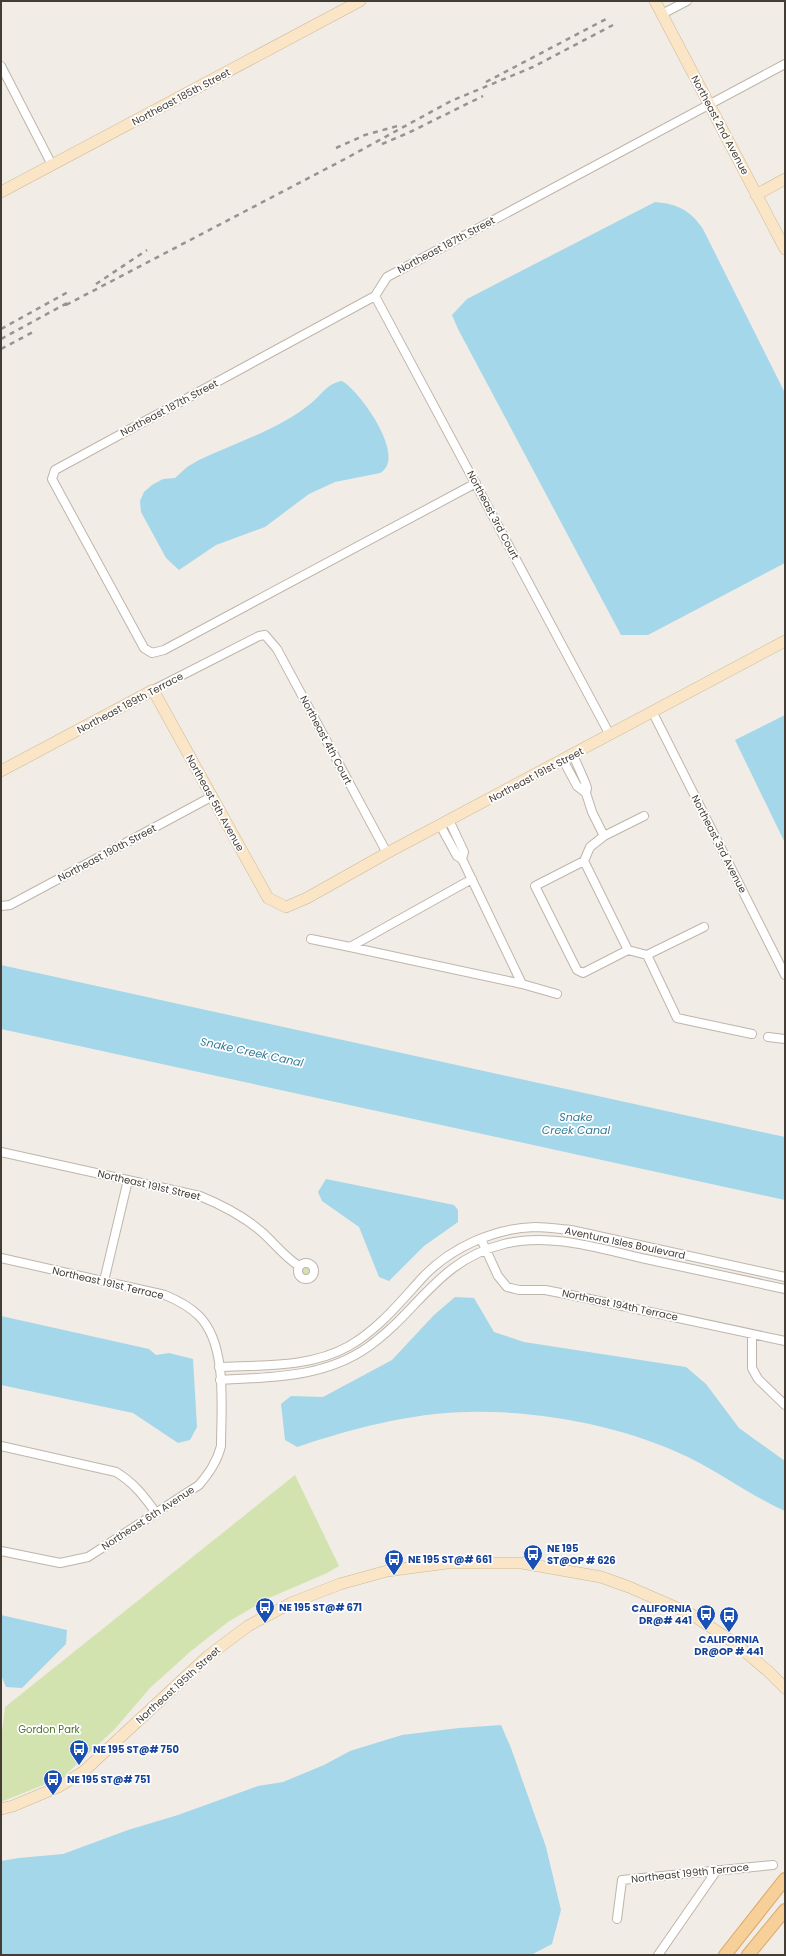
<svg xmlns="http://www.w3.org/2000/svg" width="786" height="1956" viewBox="0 0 786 1956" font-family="Poppins,sans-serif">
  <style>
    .green { fill: #d3e3b0 }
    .water { fill: #a5d7ea }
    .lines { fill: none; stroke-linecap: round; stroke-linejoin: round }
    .street-casing { stroke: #bfb5ab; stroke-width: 10 }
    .secondary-casing { stroke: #ceb897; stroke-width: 12 }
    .primary-casing { stroke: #daa96a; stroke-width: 14 }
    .street { stroke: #fff; stroke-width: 8 }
    .secondary { stroke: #fae6c6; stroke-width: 11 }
    .primary { stroke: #f6cf99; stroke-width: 12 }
    .rail { stroke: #949494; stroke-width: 2.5; stroke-dasharray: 5 5; stroke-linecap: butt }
    .labels { text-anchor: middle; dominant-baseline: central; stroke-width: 3.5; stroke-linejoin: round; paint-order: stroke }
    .street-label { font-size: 10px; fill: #433c35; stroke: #fff }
    .transit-label { font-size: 10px; font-weight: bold; fill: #164399; stroke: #fff; text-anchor: start }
    .park-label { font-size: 10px; fill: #50702d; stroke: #fff }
    .water-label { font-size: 11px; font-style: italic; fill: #337a97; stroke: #fff }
  </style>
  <rect width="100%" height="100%" fill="#f1ece5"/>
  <path class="green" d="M300.5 1271a4.5 4.5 0 1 1 9 0a4.5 4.5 0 1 1-9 0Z
    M 295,1475 L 339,1566 L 327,1573 L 269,1598 L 228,1622 L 191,1651 L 150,1688 L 114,1730 L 63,1777 L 1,1802 L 1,1740 L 5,1707 Z"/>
  <path class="water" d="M 655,202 C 678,204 690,210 703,229 L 785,393 L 785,563 L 648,635 L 621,635 L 458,329 L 452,315 L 467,299 Z
    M 342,381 C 360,391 408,458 380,473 L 335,482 L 309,494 L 265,527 L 216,545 L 179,570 L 166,558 L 141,512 L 140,501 L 144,492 L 152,485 L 163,479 L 175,478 L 187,467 L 199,460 C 235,443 280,429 310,404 C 321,396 327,383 342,381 Z
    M 785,715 L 785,843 L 735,740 Z
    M 1,965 L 785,1137 L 785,1200 L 1,1029 Z
    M 326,1179 L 454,1205 L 458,1210 L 458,1222 L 424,1246 L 389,1281 L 379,1277 L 359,1227 L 322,1201 L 318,1192 Z
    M 455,1297 L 474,1298 L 494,1332 L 524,1342 L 686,1367 L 706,1384 L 739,1428 L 785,1461 L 785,1511 C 751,1496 721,1473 688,1457 C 624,1426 539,1410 468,1412 C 410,1413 351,1429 297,1447 L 285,1440 L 281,1404 L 291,1396 L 323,1397 L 392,1360 L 434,1315 Z
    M 1,1316 L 149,1349 L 156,1355 L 169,1353 L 193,1359 L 197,1427 L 190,1440 L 178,1443 L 133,1413 L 1,1385 Z
    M 1,1615 L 67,1630 L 66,1644 L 22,1688 L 6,1687 L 1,1675 Z
    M 501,1725 L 511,1748 L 546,1847 L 561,1910 L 552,1944 L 531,1955 L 1,1955 L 1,1861 L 19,1858 L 63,1854 L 128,1830 L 178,1815 L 258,1786 L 283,1782 L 324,1765 L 350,1751 L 402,1735 L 459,1728 Z"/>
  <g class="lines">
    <g class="street-casing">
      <path id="street" d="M 662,14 L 687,1
        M 1,66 L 52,165
        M 375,296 L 610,735
        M 476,483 L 164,650 L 152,653 L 144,648 L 52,479 L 55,470 L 375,296 L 387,277 L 785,64
        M 153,690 L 259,636 L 265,635 L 277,649 L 387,853
        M 653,713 L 785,975
        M 573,755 L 585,782 L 587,788 L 586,793 L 592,812 L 604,836
        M 563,760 L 577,786 L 586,793
        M 644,816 L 604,836 L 590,847 L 584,861 L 628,950 L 647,955 L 704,927
        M 449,820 L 464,852 L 462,859
        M 440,825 L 457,856 L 462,859 L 522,984 L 557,994
        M 584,861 L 535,886 L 577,970 L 583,973 L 628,950
        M 1,906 L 10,905 L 211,797
        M 311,939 L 350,947 L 472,879
        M 350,947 L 522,984
        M 647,955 L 677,1018 L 752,1034
        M 768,1037 L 785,1039
        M 1,1152 L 200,1196 C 222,1205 245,1217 263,1233 C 275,1244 285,1257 299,1266
        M 481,1239 L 498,1276 L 507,1287 L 519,1290 L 545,1290 L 571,1295 L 785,1341
        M 1,1258 L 165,1295 C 177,1300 189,1306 199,1316 C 228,1345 221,1408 221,1446 C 217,1462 209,1473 199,1485 L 88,1557 L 60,1563 L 1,1551
        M298 1271a8 8 0 1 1 16 0a8 8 0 1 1-16 0Z
        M 104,1281 L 128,1180
        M 752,1335 L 752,1368 L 758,1379 L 785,1405
        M 219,1367 C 263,1365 310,1368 349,1346 C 379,1329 401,1301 424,1276 C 452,1247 495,1228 535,1227 C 547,1227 559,1229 571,1230 L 785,1277
        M 220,1380 C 272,1377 324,1378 368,1347 C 418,1312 438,1260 504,1244 C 550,1232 601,1249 646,1259 C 693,1269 739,1279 785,1289
        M 1,1446 L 116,1472 C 134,1483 144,1496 156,1513
        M 617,1919 L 622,1880 L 773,1865
        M 658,1955 L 717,1870"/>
    </g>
    <g class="secondary-casing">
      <path id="secondary" d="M 655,1 L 785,249
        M 1,192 L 360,1
        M 756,195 L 785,179
        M 1,771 L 153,690 L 268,898 L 286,907 L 307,898 L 387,853 L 785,641
        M 1,1809 L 13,1806 L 58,1787 L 83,1772 L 208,1656 L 248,1626 L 291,1603 L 340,1584 L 387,1571 L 447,1563 L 522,1563 L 601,1577 L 629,1587 L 691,1614 L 736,1644 L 769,1672 L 785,1688"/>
    </g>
    <g class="primary-casing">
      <path id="primary" d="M 725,1955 L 785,1879
        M 748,1955 L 785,1910"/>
    </g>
    <use href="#street" class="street"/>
    <use href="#secondary" class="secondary"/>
    <use href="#primary" class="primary"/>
    <path class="rail" d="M 486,82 L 608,18
      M 382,144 L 408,133 L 483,96
      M 336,148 L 365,135 L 401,125
      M 96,284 L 147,250
      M 66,305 L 343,160 L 451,101 L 533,67 L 613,25
      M 1,329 L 68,292
      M 1,339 L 69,302
      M 1,349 L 35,331"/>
  </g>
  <defs>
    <g id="bus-pin" transform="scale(1)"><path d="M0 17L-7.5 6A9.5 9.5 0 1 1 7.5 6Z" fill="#1a4fb4" stroke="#fff"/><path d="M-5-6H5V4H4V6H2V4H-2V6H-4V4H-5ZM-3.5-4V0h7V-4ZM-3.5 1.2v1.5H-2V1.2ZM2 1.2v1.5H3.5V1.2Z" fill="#fff"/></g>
  </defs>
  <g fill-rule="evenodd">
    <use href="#bus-pin" x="533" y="1554"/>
    <use href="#bus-pin" x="394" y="1559"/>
    <use href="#bus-pin" x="265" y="1607"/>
    <use href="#bus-pin" x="706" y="1614"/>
    <use href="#bus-pin" x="729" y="1616"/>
    <use href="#bus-pin" x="79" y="1749"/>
    <use href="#bus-pin" x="53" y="1779"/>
  </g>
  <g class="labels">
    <g class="street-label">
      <text transform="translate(181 97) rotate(-28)">Northeast 185th Street</text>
      <text transform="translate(720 125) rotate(62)">Northeast 2nd Avenue</text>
      <text transform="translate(446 245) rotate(-28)">Northeast 187th Street</text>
      <text transform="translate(169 408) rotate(-28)">Northeast 187th Street</text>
      <text transform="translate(493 515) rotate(62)">Northeast 3rd Court</text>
      <text transform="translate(130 703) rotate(-28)">Northeast 189th Terrace</text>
      <text transform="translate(326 740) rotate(62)">Northeast 4th Court</text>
      <text transform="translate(536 775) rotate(-28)">Northeast 191st Street</text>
      <text transform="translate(215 803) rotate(61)">Northeast 5th Avenue</text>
      <text transform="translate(719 844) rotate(63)">Northeast 3rd Avenue</text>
      <text transform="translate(107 853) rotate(-28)">Northeast 190th Street</text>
      <text transform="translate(149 1185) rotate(13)">Northeast 191st Street</text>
      <text transform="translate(625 1243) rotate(12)">Aventura Isles Boulevard</text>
      <text transform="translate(108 1283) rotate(13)">Northeast 191st Terrace</text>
      <text transform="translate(620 1305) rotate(12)">Northeast 194th Terrace</text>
      <text transform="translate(148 1518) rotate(-33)">Northeast 6th Avenue</text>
      <text transform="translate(178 1685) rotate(-42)">Northeast 195th Street</text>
      <text transform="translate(690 1873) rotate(-6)">Northeast 199th Terrace</text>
    </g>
    <g class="transit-label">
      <text x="547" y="1548">NE 195<tspan x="547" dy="12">ST@OP # 626</tspan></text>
      <text x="408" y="1559">NE 195 ST@# 661</text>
      <text x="279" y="1607">NE 195 ST@# 671</text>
      <text x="692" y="1608" text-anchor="end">CALIFORNIA<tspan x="692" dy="12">DR@# 441</tspan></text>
      <text x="729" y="1639" text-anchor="middle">CALIFORNIA<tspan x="729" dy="12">DR@OP # 441</tspan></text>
      <text x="93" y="1749">NE 195 ST@# 750</text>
      <text x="67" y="1779">NE 195 ST@# 751</text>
    </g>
    <g class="park-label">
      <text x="49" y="1729">Gordon Park</text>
    </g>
    <g class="water-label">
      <text transform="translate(252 1052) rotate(12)">Snake Creek Canal</text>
      <text x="576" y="1117">Snake<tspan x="576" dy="13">Creek Canal</tspan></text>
    </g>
  </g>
  <rect width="786" height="1956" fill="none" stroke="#433c35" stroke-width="4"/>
</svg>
